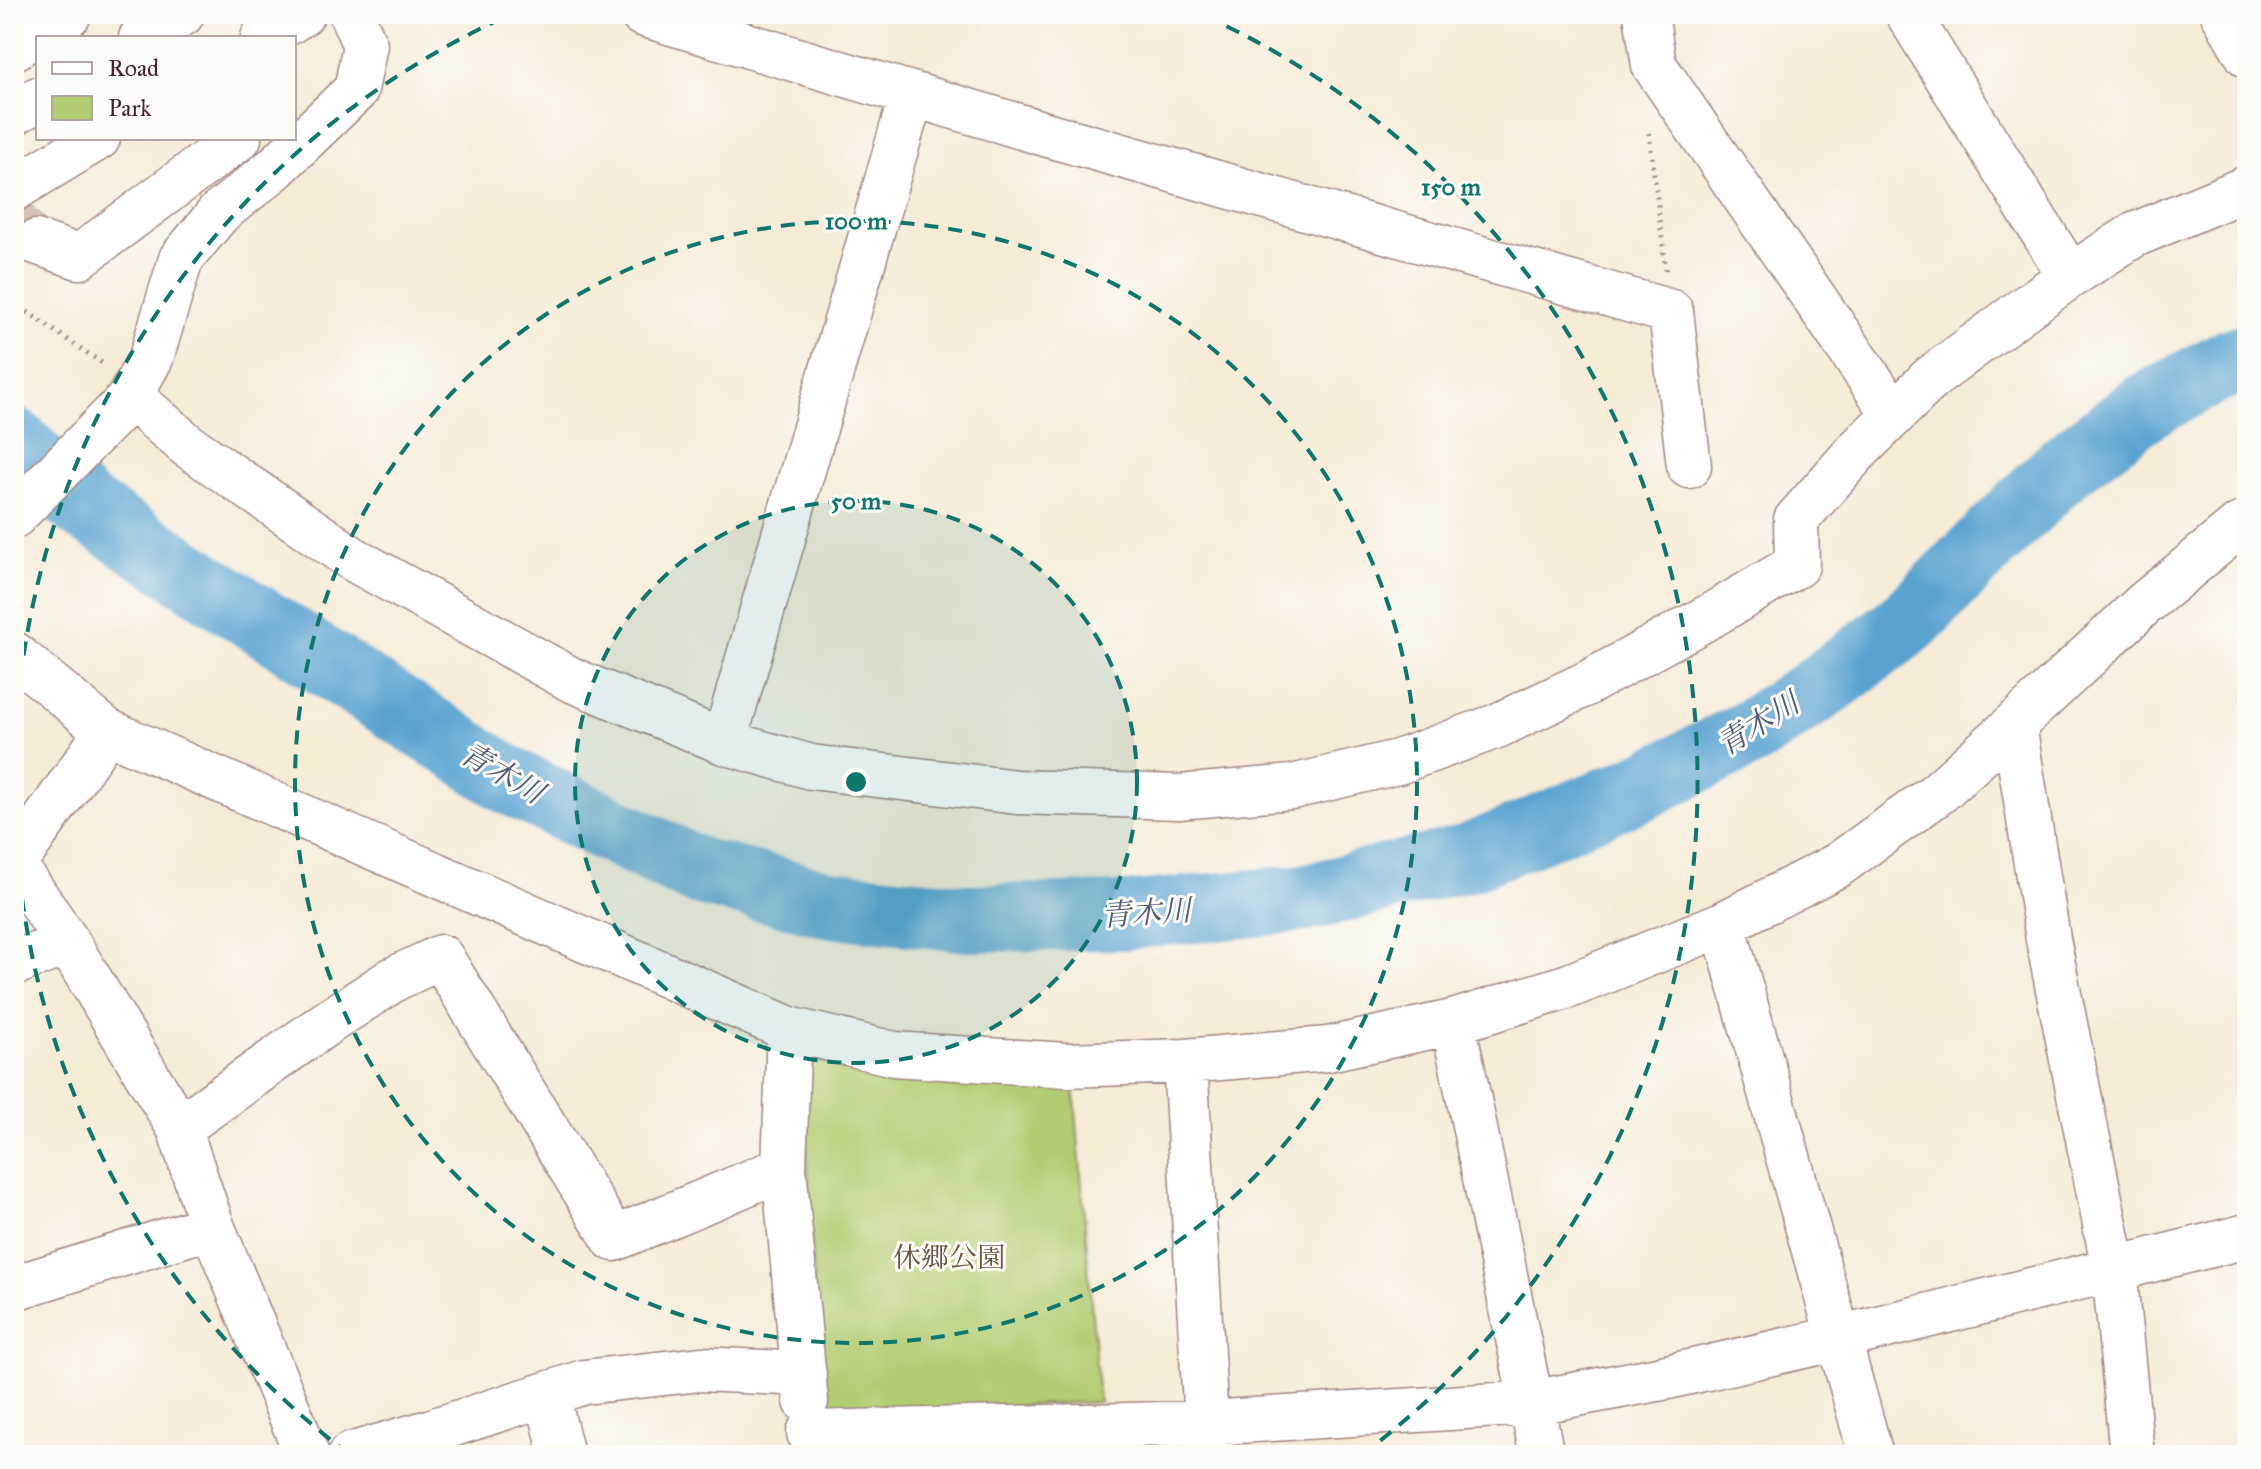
<svg xmlns="http://www.w3.org/2000/svg" width="2261" height="1469" viewBox="0 0 2261 1469" font-family="'IM FELL Great Primer','Noto Serif JP',serif">
  <style>
    .green { fill: #b2cc71; stroke: #7e764e; stroke-width: 2 }
    .lines { fill: none; stroke-linecap: round; stroke-linejoin: round }
    .river { stroke: #5aa3d1; stroke-width: 68 }
    .minor-tunnel { stroke: #d4c2b5; stroke-width: 44; stroke-dasharray: 44 22; stroke-linecap: butt }
    .minor-casing { stroke: #a08581; stroke-width: 47 }
    .highway-casing { stroke: #a08581; stroke-width: 47 }
    .path { stroke: #a08581; stroke-width: 5; stroke-dasharray: 2 6; stroke-linecap: butt }
    .minor { stroke: #fff; stroke-width: 44 }
    .highway { stroke: #fff; stroke-width: 44 }
    .ring { fill: none; stroke: #0f766e; stroke-width: 4; stroke-dasharray: 14 10 }
    .labels { text-anchor: middle; dominant-baseline: central; stroke-width: 6; stroke-linejoin: round; paint-order: stroke }
    .park-label { font-size: 28px; fill: #695340; stroke: #fdfcf7 }
    .water-label { font-size: 30px; font-style: italic; fill: #515a76; stroke: #fdfcf7 }
    .centre { fill: #0f766e; stroke: #fdfcf7; stroke-width: 4 }
    .ring-label { font-size: 24px; text-anchor: middle; font-weight: bold; fill: #0f766e; stroke: #fdfcf7; stroke-width: 6; stroke-linejoin: round; paint-order: stroke }
  </style>
  <rect width="100%" height="100%" fill="#fdfcf7"/>
  <filter id="ink" filterUnits="userSpaceOnUse"><feTurbulence type="fractalNoise" baseFrequency=".0125" numOctaves="2"/><feDisplacementMap in="SourceGraphic" scale="16" xChannelSelector="R" yChannelSelector="G"/><feConvolveMatrix kernelMatrix="1 2 1 2 8 2 1 2 1" color-interpolation-filters="sRGB"/></filter>
  <filter id="wash" filterUnits="userSpaceOnUse"><feTurbulence type="fractalNoise" baseFrequency=".006" numOctaves="4" result="noise"/><feDisplacementMap in="SourceGraphic" scale="32" xChannelSelector="R" yChannelSelector="G"/><feGaussianBlur stdDeviation="1.8" result="paint"/><feColorMatrix in="noise" values="0 0 0 0 0 0 0 0 0 0 0 0 0 0 0 0 0 1.4 0 .05"/><feComposite in="paint" operator="in"/></filter>
  <g filter="url(#wash)">
    <rect width="100%" height="100%" fill="#f6ebd7"/>
    <path class="green" d="M 803,1057 L 889,1079 L 1074,1086 L 1099,1402 L 819,1415 Z"/>
    <g class="lines">
      <path class="river" d="M 14,441 L 82,506 L 510,781 L 697,871 L 830,904 L 967,918 L 1125,916 L 1305,898 L 1468,858 L 1639,788 L 1751,733 L 1825,684 L 1908,622 L 2065,466 L 2146,406 L 2228,363 L 2247,357"/>
    </g>
  </g>
  <g filter="url(#ink)">
    <g class="lines">
      <path class="minor-tunnel" d="M 14,219 L 36,242"/>
      <g class="minor-casing">
        <path id="minor" d="M 642,14 L 1052,136 L 1671,312 L 1689,466
          M 1646,14 L 1654,65 L 1894,414
          M 1908,14 L 2070,276
          M 2223,14 L 2247,55
          M 36,242 L 79,257 L 239,138
          M 130,396 L 187,445 L 353,559 L 572,680 L 724,742 L 811,767 L 1017,792 L 1179,797 L 1292,787 L 1398,762 L 1497,726 L 1586,684 L 1712,615 L 1797,565 L 1796,520 L 1856,452 L 1931,378 L 2021,311 L 2070,276 L 2134,235 L 2247,188
          M 14,516 L 127,401 L 151,358 L 181,259 L 219,213 L 274,169 L 356,90 L 365,45 L 351,14
          M 14,654 L 107,731 L 789,1029 L 894,1054 L 1067,1065 L 1185,1061 L 1328,1049 L 1453,1022 L 1569,986 L 1723,924 L 1838,865 L 1938,793 L 2014,725 L 2144,604 L 2240,525 L 2247,523
          M 2014,725 L 2048,939 L 2114,1269 L 2132,1455
          M 724,742 L 912,94
          M 14,864 L 68,943 L 179,1128 L 212,1226 L 307,1455
          M 14,864 L 107,731
          M 1723,924 L 1871,1455
          M 14,963 L 68,943
          M 1453,1022 L 1542,1455
          M 789,1029 L 784,1168 L 806,1401
          M 1185,1061 L 1206,1423 L 1212,1455
          M 179,1128 L 324,1025 L 394,979 L 441,957 L 614,1239 L 784,1168
          M 14,1288 L 212,1226
          M 547,1394 L 562,1455
          M 809,1433 L 1206,1423 L 1530,1403 L 1663,1378 L 1838,1338 L 2247,1236
          M 350,1455 L 432,1431 L 584,1382 L 701,1369 L 804,1374"/>
      </g>
      <g class="highway-casing">
        <path id="highway" d="M 141,38 L 182,14
          M 263,38 L 302,14
          M 14,48 L 69,14
          M 14,113 L 38,99
          M 14,189 L 98,138"/>
      </g>
      <path class="path" d="M 1649,133 L 1666,270
        M 14,303 L 102,363"/>
      <use href="#minor" class="minor"/>
      <use href="#highway" class="highway"/>
    </g>
  </g>
  <circle cx="856" cy="782" r="281" fill="#0f766e" fill-opacity=".12"/>
  <g class="ring">
    <circle cx="856" cy="782" r="281"/>
    <circle cx="856" cy="782" r="561"/>
    <path d="M349 1454A842 842 0 0 1 14 789M14 775A842 842 0 0 1 507 16M1205 16A842 842 0 0 1 1363 1454"/>
  </g>
  <g class="labels">
    <g class="park-label">
      <text x="949" y="1257">休郷公園</text>
    </g>
    <g class="water-label">
      <text transform="translate(1758 724) rotate(-32)">青木川</text>
      <text transform="translate(502 773) rotate(30)">青木川</text>
      <text transform="translate(1146 913) rotate(-4)">青木川</text>
    </g>
  </g>
  <circle cx="856" cy="782" r="12" class="centre"/>
  <g class="ring-label">
    <text x="1451" y="195">150 m</text>
    <text x="856" y="229">100 m</text>
    <text x="856" y="509">50 m</text>
  </g>
  <rect width="2261" height="1469" fill="none" stroke="#fdfcf7" stroke-width="48"/>
  <rect x="36" y="36" width="260" height="104" fill="#fdfcf7" stroke="#b5a4a5" stroke-width="2"/>
  <rect x="52" y="62" width="40" height="12" fill="#ffffff" stroke="#b5a4a5" stroke-width="2"/>
  <text x="108" y="76" font-size="24" fill="#4a1f2b">Road</text>
  <rect x="52" y="96" width="40" height="24" fill="#b2cc71" stroke="#b5a4a5" stroke-width="2"/>
  <text x="108" y="116" font-size="24" fill="#4a1f2b">Park</text>
</svg>
